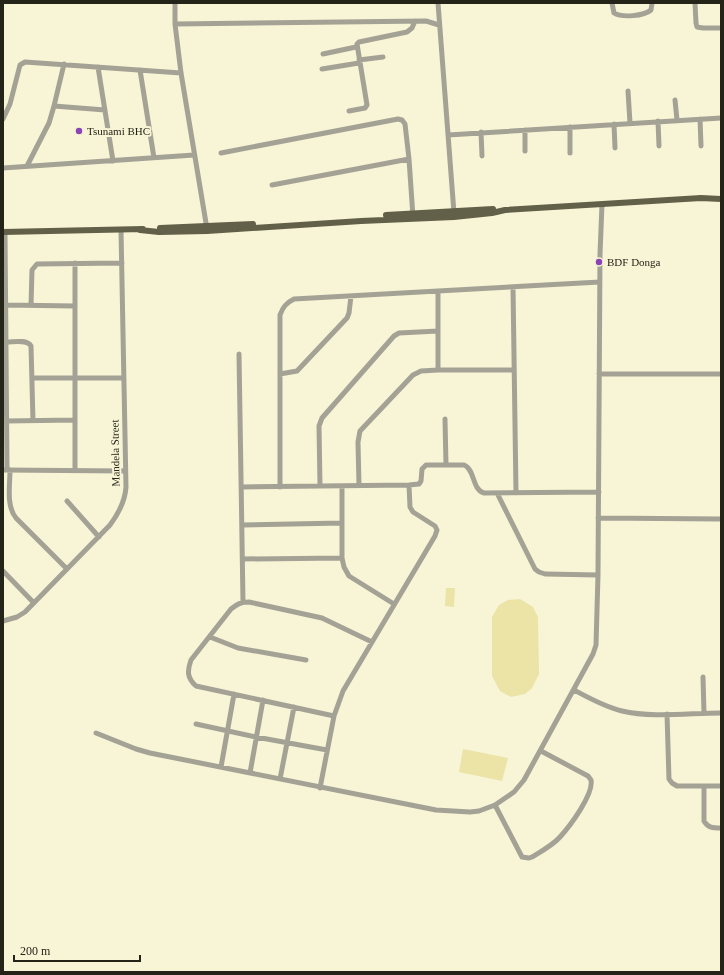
<svg xmlns="http://www.w3.org/2000/svg" width="724" height="975" viewBox="0 0 724 975" font-family="Georgia,serif">
  <style>
    .green { fill: #ece3a7 }
    .lines { fill: none; stroke-linecap: round; stroke-linejoin: round }
    .minor { stroke: #a4a295; stroke-width: 5 }
    .major { stroke: #63604a; stroke-width: 6 }
    .poi-dot { fill: #8b44b7; stroke: #f8f4d6; stroke-width: 1.5 }
    .labels { text-anchor: middle; dominant-baseline: central; stroke-width: 4; stroke-linejoin: round; paint-order: stroke }
    .poi-label { font-size: 11px; fill: #252419; stroke: #f8f4d6; text-anchor: start }
    .street-label { font-size: 11px; fill: #252419; stroke: #f8f4d6 }
  </style>
  <rect width="100%" height="100%" fill="#f8f4d6"/>
  <path class="green" d="M 446,588 L 455,588 L 454,607 L 445,606 Z
    M 520,599 L 533,607 L 538,617 L 539,674 L 532,688 L 525,694 L 511,697 L 500,691 L 492,676 L 492,617 L 499,605 L 508,600 Z
    M 463,749 L 508,758 L 502,781 L 459,772 Z"/>
  <g class="lines">
    <path class="minor" d="M 175,3 L 175,24 L 181,73 L 207,229
      M 438,3 L 454,213
      M 612,3 L 614,13 C 622,18 644,16 651,10 L 652,3
      M 695,3 L 696,23 L 697,27 L 703,28 L 721,28
      M 175,24 L 426,21 L 439,25
      M 323,54 L 356,47
      M 359,60 L 383,57
      M 98,67 L 113,161
      M 322,69 L 359,63
      M 140,70 L 154,158
      M 628,91 L 630,123
      M 675,100 L 677,120
      M 54,106 L 105,110
      M 349,111 L 365,108 L 367,105 L 357,44 L 359,42 L 407,32 L 412,28 L 415,21
      M 3,119 L 10,104 L 20,65 L 25,62 L 181,73
      M 700,119 L 701,146
      M 658,121 L 659,146
      M 614,124 L 615,148
      M 525,130 L 525,151
      M 481,132 L 482,156
      M 448,135 L 721,118
      M 221,153 L 398,119 L 402,120 L 405,124 L 409,159 L 413,217
      M 570,153 L 570,127
      M 27,166 L 49,123 L 54,106 L 64,64
      M 3,168 L 194,155
      M 272,185 L 409,159
      M 5,232 L 7,470
      M 75,263 L 75,470
      M 513,287 L 516,493
      M 6,305 L 75,306
      M 31,305 L 32,270 L 37,264 L 122,263
      M 7,342 C 14,342 27,339 31,346 L 33,421
      M 239,354 L 243,602
      M 438,370 L 438,292
      M 280,374 L 297,371 L 347,318 L 349,313 L 351,296
      M 599,374 L 721,374
      M 32,378 L 123,378
      M 445,419 L 446,465
      M 6,421 L 75,420
      M 3,470 L 125,471
      M 10,470 C 10,485 6,506 16,518 L 67,569
      M 320,486 L 319,426 L 322,418 L 394,336 L 399,333 L 438,331
      M 342,486 L 342,558 L 344,567 L 349,576 L 394,604
      M 359,486 L 358,442 L 360,431 L 413,375 L 421,371 L 438,370 L 514,370
      M 242,487 L 409,485 L 419,484 L 421,481 L 422,469 L 426,465 L 464,465 C 475,469 472,490 484,493 L 599,492
      M 280,487 L 280,315 C 283,307 286,303 294,299 L 600,282
      M 497,493 L 535,569 L 539,572 L 545,574 L 598,575
      M 67,501 L 99,537
      M 598,518 L 721,519
      M 242,525 L 342,523
      M 243,559 L 342,558
      M 3,571 L 34,603
      M 3,621 L 17,617 L 25,612 L 110,525 C 119,513 125,502 126,487 L 121,230
      M 210,637 L 238,648 L 306,660
      M 703,677 L 704,713
      M 574,690 C 589,698 605,707 622,711 C 652,718 690,713 721,713
      M 667,714 L 669,779 L 672,783 L 677,786 L 721,786
      M 334,716 L 196,686 C 187,678 187,671 191,660 L 231,609 C 237,604 241,602 249,602 L 322,618 L 372,642
      M 196,724 L 256,737 L 327,750
      M 96,733 L 136,749 L 150,753 L 436,810 L 470,812 L 479,811 L 495,805 L 514,792 L 524,780 L 593,654 L 596,645 L 598,575 L 600,254 L 602,204
      M 221,767 L 234,694
      M 250,773 L 263,700
      M 280,779 L 294,707
      M 704,787 L 704,821 C 708,828 713,828 721,828
      M 320,788 L 334,716 L 343,691 L 435,536 L 437,530 L 435,526 L 413,512 L 410,507 L 409,485
      M 495,805 L 522,857 L 529,858 L 532,857 C 542,851 553,845 560,837 C 570,826 594,794 591,780 L 588,776 L 541,751"/>
    <path class="major" d="M 386,215 L 493,209
      M 160,228 L 253,224
      M 140,230 L 159,232 L 207,231 L 361,221 L 454,217 L 492,213 L 505,210 L 701,198 L 721,199
      M 3,232 L 143,229"/>
  </g>
  <g class="poi-dot">
    <circle cx="79" cy="131" r="4"/>
    <circle cx="599" cy="262" r="4"/>
  </g>
  <g class="labels">
    <g class="poi-label">
      <text x="87" y="131">Tsunami BHC</text>
      <text x="607" y="262">BDF Donga</text>
    </g>
    <g class="street-label">
      <text transform="translate(115 453) rotate(-91)">Mandela Street</text>
    </g>
  </g>
  <rect width="724" height="975" fill="none" stroke="#252419" stroke-width="8"/>
  <path d="M14 955v6h126v-6" fill="none" stroke="#252419" stroke-width="2"/>
  <text x="20" y="955" font-size="12" fill="#252419" stroke="#f8f4d6" stroke-width="3" paint-order="stroke">200 m</text>
</svg>
